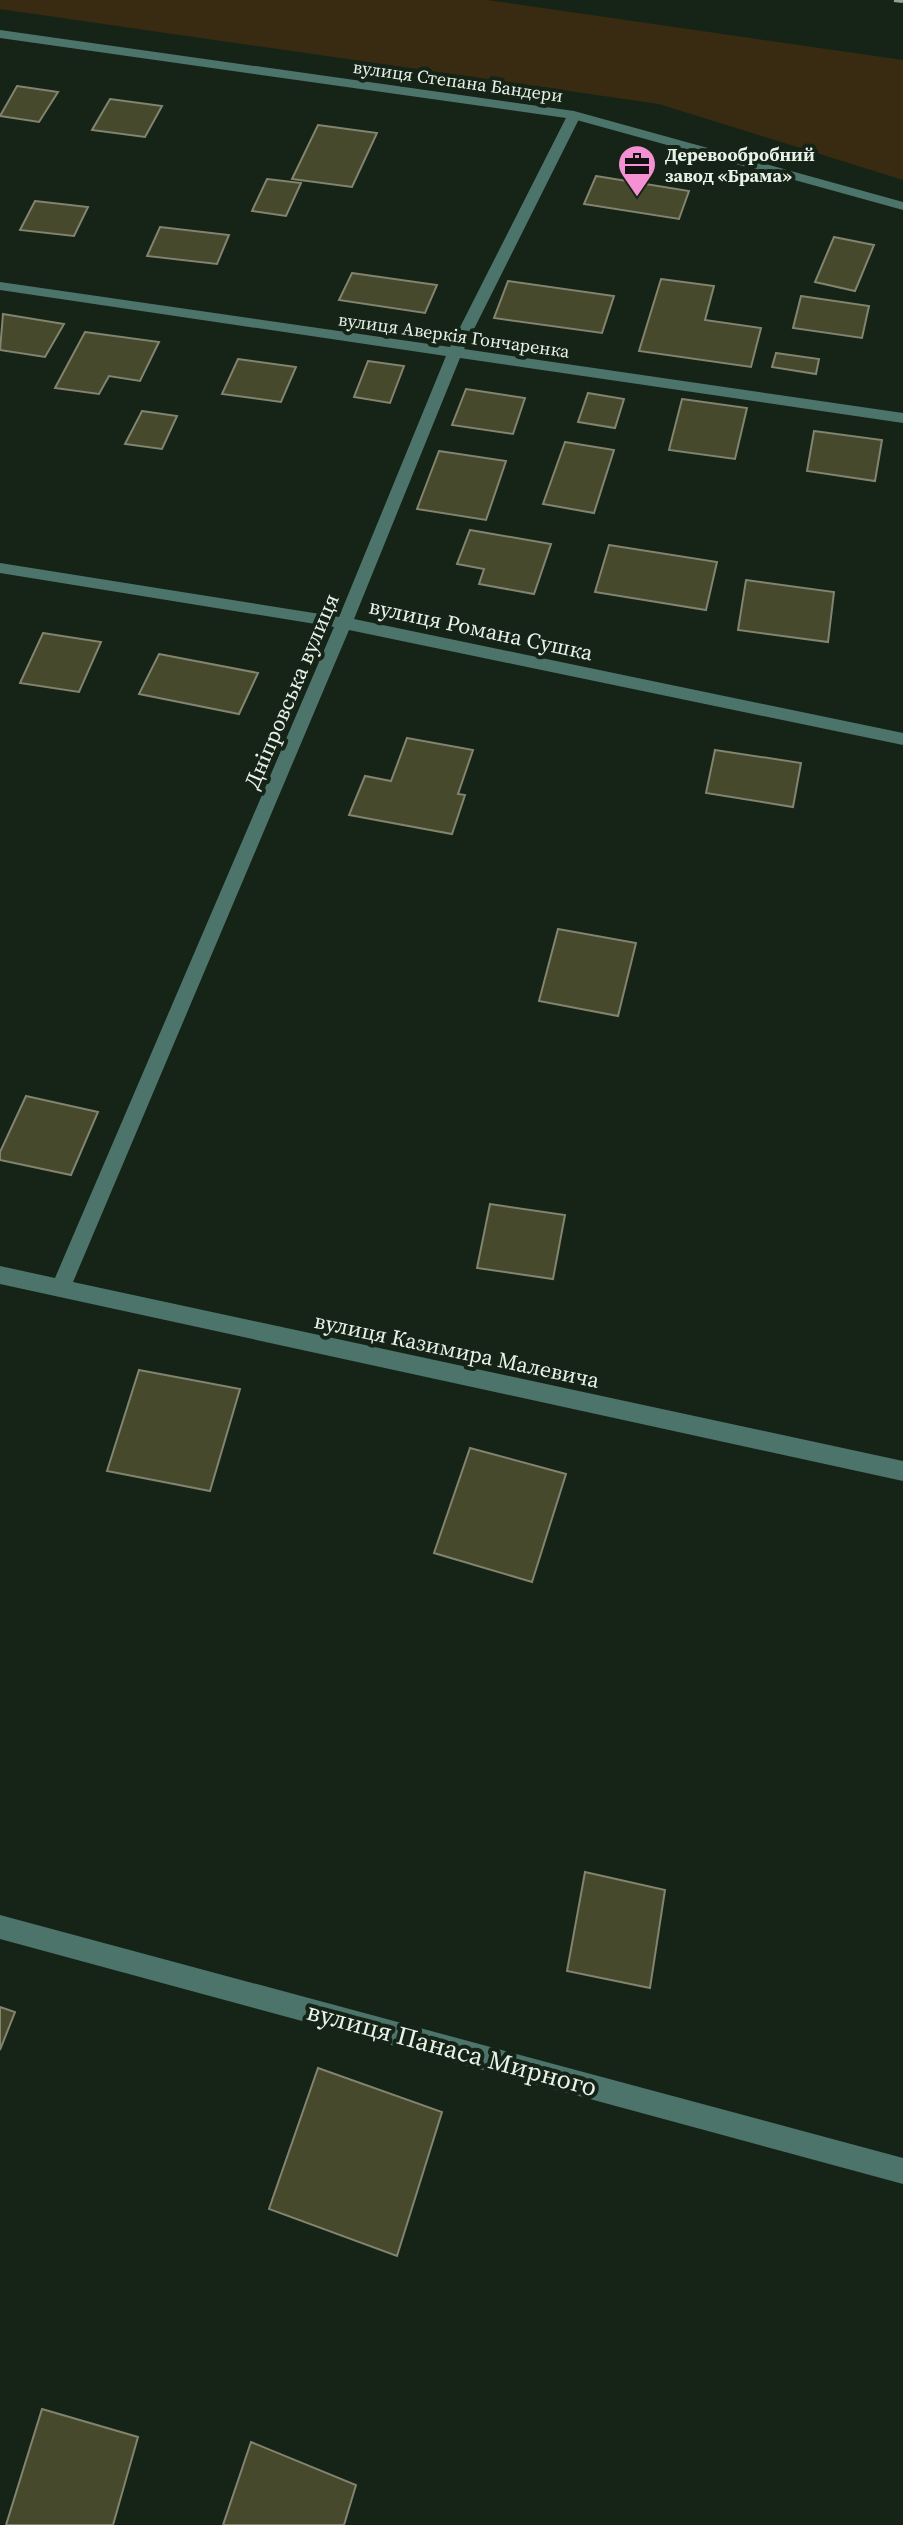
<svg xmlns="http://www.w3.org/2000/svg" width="903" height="2525" viewBox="0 0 903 2525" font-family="'Source Serif 4',serif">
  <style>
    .green { fill: #392b12 }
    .building { fill: #46492c; stroke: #82846f; stroke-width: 2 }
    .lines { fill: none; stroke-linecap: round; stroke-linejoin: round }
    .minor { fill: #4c746b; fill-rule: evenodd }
    .tertiary { fill: #4c746b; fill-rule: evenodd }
    .rail { stroke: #96a196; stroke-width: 4; stroke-dasharray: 9 4; stroke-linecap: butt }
    .labels { text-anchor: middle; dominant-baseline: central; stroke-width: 8; stroke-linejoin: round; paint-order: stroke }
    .far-street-label { font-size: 18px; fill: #e9f2e9; stroke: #162417 }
    .far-poi-label { font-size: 18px; font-weight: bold; fill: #e9f2e9; stroke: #162417; text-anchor: start }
    .street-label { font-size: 22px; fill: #e9f2e9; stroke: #162417 }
    .near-street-label { font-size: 26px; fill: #e9f2e9; stroke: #162417 }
  </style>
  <rect width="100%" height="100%" fill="#162417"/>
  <path class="green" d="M 0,0 L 487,0 L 903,60 L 903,180 L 659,104 L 0,9 Z"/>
  <path class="building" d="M 17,86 L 58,92 L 39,122 L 0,116 Z
    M 110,99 L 162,106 L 145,137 L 92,130 Z
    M 318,125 L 377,133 L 352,187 L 292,179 Z
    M 596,176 L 689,191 L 679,219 L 584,204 Z
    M 267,179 L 301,183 L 286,216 L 252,211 Z
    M 35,201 L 88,207 L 74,236 L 20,230 Z
    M 160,227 L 229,235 L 217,264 L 147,256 Z
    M 834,237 L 874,245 L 855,291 L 815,282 Z
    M 352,273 L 437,285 L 425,313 L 339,300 Z
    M 661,279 L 714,286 L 705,320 L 761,328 L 751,367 L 639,351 Z
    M 508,281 L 614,296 L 602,333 L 494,318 Z
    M 801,296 L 869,306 L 862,338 L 793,328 Z
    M 3,314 L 64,324 L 45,357 L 0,350 Z
    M 85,332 L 159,342 L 140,381 L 109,376 L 99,394 L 55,388 Z
    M 776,353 L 819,359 L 816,374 L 772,367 Z
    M 238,359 L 296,367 L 281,402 L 222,394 Z
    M 368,361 L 404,366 L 390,403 L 354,397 Z
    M 466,389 L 525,398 L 513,434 L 452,425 Z
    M 588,393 L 624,399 L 615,428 L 578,422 Z
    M 682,399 L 747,408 L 735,459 L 669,450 Z
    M 142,411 L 177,416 L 162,449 L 125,444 Z
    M 814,431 L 882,440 L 875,481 L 807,471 Z
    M 565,442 L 614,450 L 594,513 L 543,504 Z
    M 439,451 L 506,461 L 486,520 L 417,509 Z
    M 470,530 L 551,544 L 534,594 L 479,584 L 484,569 L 457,564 Z
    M 609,545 L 717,562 L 706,610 L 595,592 Z
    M 746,580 L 834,592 L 828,642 L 738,630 Z
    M 43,633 L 101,642 L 79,692 L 20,683 Z
    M 159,654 L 258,673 L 239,714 L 139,694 Z
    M 407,738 L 473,750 L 458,794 L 465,795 L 452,834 L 349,815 L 365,776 L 391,781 Z
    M 715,750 L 801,763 L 793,807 L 706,793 Z
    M 558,929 L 636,943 L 618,1016 L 539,1001 Z
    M 26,1096 L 98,1112 L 71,1175 L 0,1160 L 0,1152 Z
    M 490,1204 L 565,1215 L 553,1279 L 477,1268 Z
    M 139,1370 L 240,1389 L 210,1491 L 107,1471 Z
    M 470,1448 L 566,1474 L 532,1582 L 434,1553 Z
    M 585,1872 L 665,1890 L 650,1988 L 567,1971 Z
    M 0,2007 L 15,2012 L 0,2050 Z
    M 318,2068 L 442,2112 L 397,2256 L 269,2209 Z
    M 42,2409 L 138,2437 L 113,2525 L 6,2525 Z
    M 251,2442 L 356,2485 L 344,2525 L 223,2525 Z"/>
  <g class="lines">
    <path class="minor" d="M 569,112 L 581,115 L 464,349 L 903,413 L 903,423 L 460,358 L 354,619 L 903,733 L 903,745 L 349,630 L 73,1282 L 903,1461 L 903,1481 L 0,1284 L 0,1266 L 55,1278 L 334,627 L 0,573 L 0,563 L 339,617 L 446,356 L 0,290 L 0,282 L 450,347 Z
      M 0,1915 L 903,2158 L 903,2184 L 0,1939 Z"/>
    <path class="tertiary" d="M 0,30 L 574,111 L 903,202 L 903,210 L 573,119 L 0,38 Z"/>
    <path class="rail" d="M 894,0 L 903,1"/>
  </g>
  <defs>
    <g id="office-pin" transform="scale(2)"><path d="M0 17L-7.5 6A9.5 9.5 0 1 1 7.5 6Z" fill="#f591d2" stroke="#162417"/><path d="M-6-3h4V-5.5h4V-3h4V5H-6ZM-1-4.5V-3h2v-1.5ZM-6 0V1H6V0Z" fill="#111"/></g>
  </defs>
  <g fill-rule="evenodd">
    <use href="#office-pin" x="637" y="164"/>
  </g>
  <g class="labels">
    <g class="far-street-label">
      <text transform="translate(458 81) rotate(8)">вулиця Степана Бандери</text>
      <text transform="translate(454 335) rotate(8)">вулиця Аверкія Гончаренка</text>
    </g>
    <g class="far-poi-label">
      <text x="665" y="154">Деревообробний<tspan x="665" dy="21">завод «Брама»</tspan></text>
    </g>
    <g class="street-label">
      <text transform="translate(481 629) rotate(12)">вулиця Романа Сушка</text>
      <text transform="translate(291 691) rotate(-67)">Дніпровська вулиця</text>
      <text transform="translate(457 1350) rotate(12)">вулиця Казимира Малевича</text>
    </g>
    <g class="near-street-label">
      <text transform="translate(452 2049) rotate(15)">вулиця Панаса Мирного</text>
    </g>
  </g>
</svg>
